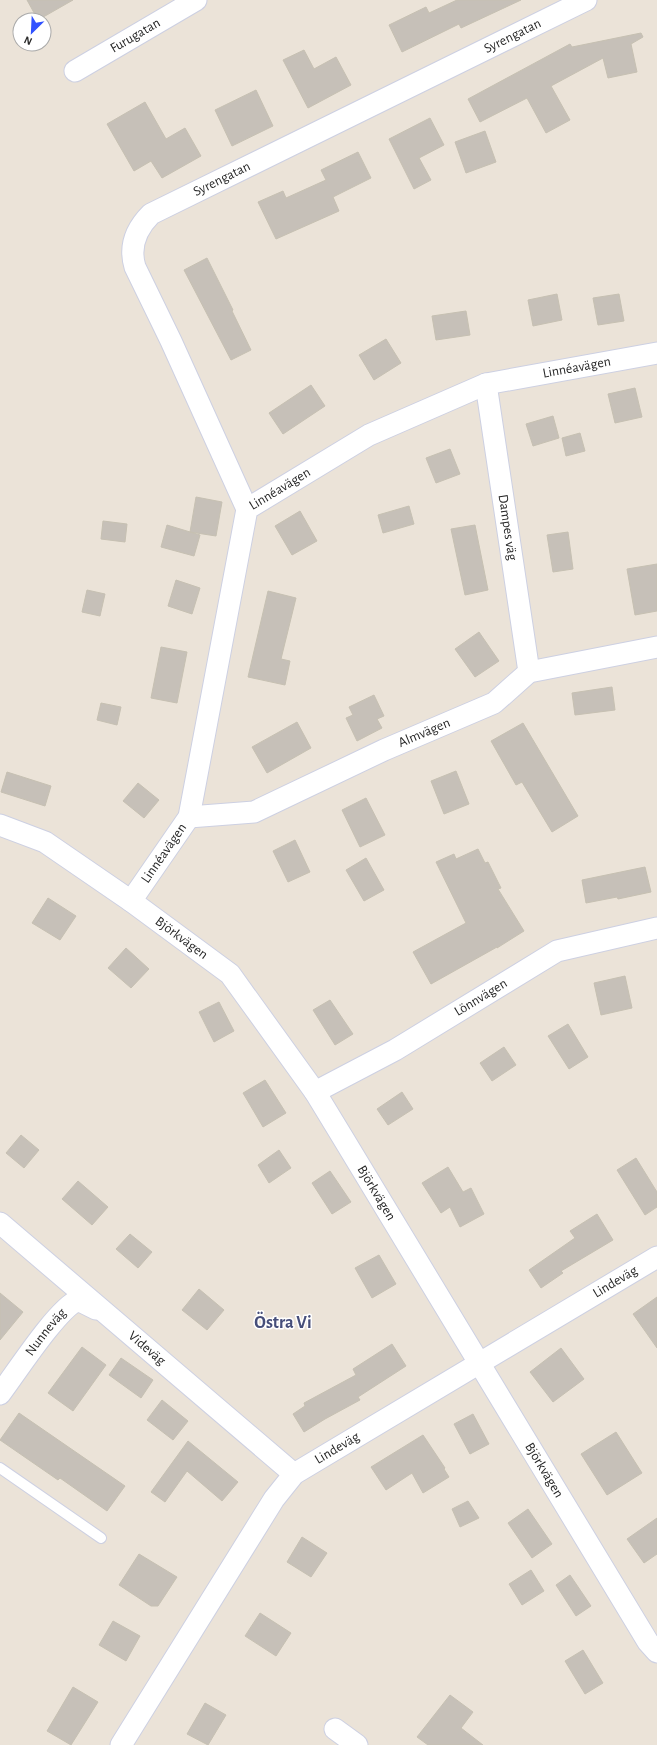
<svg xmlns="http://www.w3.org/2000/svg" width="657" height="1745" viewBox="0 0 657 1745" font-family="'Alegreya Sans',sans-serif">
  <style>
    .building { fill: #c6c0b8; stroke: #c6c0b2 }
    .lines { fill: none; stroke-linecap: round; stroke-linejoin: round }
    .lane-casing { stroke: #cdd0e2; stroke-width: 12 }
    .street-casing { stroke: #cdd0e2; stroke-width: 23 }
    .lane { stroke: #fff; stroke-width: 10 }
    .street { stroke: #fff; stroke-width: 21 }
    .labels { text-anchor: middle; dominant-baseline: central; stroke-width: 3; stroke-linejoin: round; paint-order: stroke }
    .street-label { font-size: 14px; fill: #272727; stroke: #fff }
    .district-label { font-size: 18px; font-weight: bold; fill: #464e7a; stroke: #fff }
  </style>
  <rect width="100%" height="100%" fill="#ebe3d8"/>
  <path class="building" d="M 27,0 L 73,0 L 38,20 Z
    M 457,0 L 521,0 L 461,28 L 459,24 L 402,52 L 389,25 L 426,7 L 429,13 Z
    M 641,33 L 643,37 L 631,44 L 637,72 L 608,78 L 603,58 L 551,86 L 570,120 L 546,133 L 527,98 L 480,122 L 468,99 L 570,44 L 572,47 Z
    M 304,50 L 314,69 L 336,57 L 351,85 L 308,108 L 283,60 Z
    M 256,90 L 273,126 L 232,146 L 215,110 Z
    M 145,102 L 166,139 L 185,128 L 201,156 L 162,178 L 151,161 L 134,171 L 107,124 Z
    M 430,118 L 444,145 L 419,158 L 431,180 L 414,189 L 389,139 Z
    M 485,131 L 496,162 L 466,173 L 455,142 Z
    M 358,152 L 371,178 L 333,197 L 339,211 L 276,239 L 258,202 L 283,191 L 286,198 L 326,180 L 321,170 Z
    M 207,258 L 233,310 L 232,311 L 251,350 L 231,360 L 184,270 Z
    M 557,294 L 562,320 L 533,326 L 528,300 Z
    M 619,294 L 624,321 L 598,325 L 593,298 Z
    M 466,311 L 470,335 L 436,340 L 432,316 Z
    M 386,339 L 401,363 L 374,380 L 359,355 Z
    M 311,385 L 325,406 L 283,434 L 269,413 Z
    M 635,388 L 642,417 L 615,423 L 608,394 Z
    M 553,416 L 559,438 L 533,446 L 526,424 Z
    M 580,433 L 585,451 L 566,456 L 562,438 Z
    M 450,449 L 460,474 L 436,483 L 426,458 Z
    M 196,497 L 222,502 L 216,536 L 190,532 Z
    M 409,506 L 414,524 L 383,533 L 378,515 Z
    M 300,511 L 317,541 L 292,555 L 275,526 Z
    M 103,521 L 127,524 L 125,542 L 101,539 Z
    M 167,525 L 200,535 L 194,556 L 161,547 Z
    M 475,525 L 488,590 L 465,595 L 451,529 Z
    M 568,532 L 573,569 L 553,572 L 547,535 Z
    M 657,564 L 657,611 L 635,615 L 627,569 Z
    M 176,580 L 200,588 L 192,614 L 168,606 Z
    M 87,590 L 105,594 L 100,616 L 82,612 Z
    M 268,591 L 296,598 L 281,659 L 290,661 L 285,685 L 248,677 Z
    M 479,632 L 499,661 L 475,677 L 455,649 Z
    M 161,647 L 187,652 L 177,703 L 151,698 Z
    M 612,687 L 615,710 L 575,715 L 572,693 Z
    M 374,695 L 384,716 L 377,719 L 382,728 L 357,741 L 346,718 L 353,715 L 349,707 Z
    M 101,703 L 121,707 L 117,725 L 97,720 Z
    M 297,722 L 311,748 L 267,773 L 252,747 Z
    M 523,723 L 578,816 L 552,832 L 522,782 L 516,785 L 491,741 Z
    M 456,771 L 469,804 L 444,814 L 431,781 Z
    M 7,772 L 51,786 L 45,806 L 1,792 Z
    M 138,783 L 159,800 L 144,818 L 123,801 Z
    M 366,798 L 385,835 L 360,847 L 342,810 Z
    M 295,840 L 310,872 L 288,882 L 273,851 Z
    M 478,849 L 485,863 L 488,862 L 501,888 L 498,889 L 524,931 L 497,948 L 497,947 L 431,984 L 413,952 L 466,923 L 436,862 L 454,854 L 456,859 Z
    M 366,858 L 384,890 L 364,901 L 346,870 Z
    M 645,867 L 651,892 L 618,899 L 617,897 L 586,903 L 582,880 Z
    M 48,898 L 76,916 L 60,940 L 32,923 Z
    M 126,948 L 149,969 L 131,988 L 108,968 Z
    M 625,976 L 632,1008 L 601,1015 L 594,983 Z
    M 330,1000 L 353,1034 L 335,1045 L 313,1010 Z
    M 219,1002 L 234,1031 L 214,1042 L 199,1012 Z
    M 568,1024 L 588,1057 L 569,1069 L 548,1036 Z
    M 504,1047 L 516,1065 L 492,1081 L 480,1063 Z
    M 265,1080 L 286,1113 L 263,1127 L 243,1093 Z
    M 402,1092 L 413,1109 L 388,1125 L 377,1109 Z
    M 21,1135 L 39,1150 L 24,1168 L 6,1153 Z
    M 279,1150 L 291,1168 L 269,1183 L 258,1165 Z
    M 636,1158 L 657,1192 L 657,1207 L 645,1215 L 617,1170 Z
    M 448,1167 L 463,1192 L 471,1188 L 484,1214 L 460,1227 L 450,1207 L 441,1213 L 422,1183 Z
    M 330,1171 L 351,1202 L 332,1214 L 312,1183 Z
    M 78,1181 L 108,1207 L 92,1225 L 62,1199 Z
    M 597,1214 L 613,1240 L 561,1271 L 563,1273 L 541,1288 L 529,1270 L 575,1238 L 570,1231 Z
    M 130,1234 L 152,1252 L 138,1268 L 116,1249 Z
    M 379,1255 L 396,1284 L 372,1298 L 355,1268 Z
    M 199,1289 L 224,1310 L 207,1330 L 182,1310 Z
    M 0,1293 L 23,1312 L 0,1340 Z
    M 657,1297 L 657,1348 L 633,1314 Z
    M 392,1344 L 406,1366 L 358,1397 L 360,1400 L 325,1419 L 304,1432 L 293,1414 L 305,1406 L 304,1403 L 356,1375 L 353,1369 Z
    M 82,1347 L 106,1365 L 73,1411 L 48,1393 Z
    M 561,1348 L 584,1379 L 553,1402 L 530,1372 Z
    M 121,1358 L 153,1380 L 141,1398 L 109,1375 Z
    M 162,1400 L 188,1421 L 173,1440 L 147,1420 Z
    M 19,1413 L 125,1486 L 107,1511 L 60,1478 L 58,1480 L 0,1440 Z
    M 473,1414 L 489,1444 L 470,1454 L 454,1424 Z
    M 616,1432 L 642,1473 L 607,1495 L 581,1454 Z
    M 423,1435 L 445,1468 L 444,1469 L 449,1477 L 423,1493 L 412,1473 L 386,1490 L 371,1467 Z
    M 188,1441 L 238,1482 L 222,1501 L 187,1471 L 165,1502 L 151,1492 Z
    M 468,1501 L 479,1518 L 460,1527 L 452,1509 Z
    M 528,1509 L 552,1544 L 532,1558 L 508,1523 Z
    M 657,1518 L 657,1554 L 644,1563 L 627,1539 Z
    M 302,1537 L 327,1553 L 311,1577 L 287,1562 Z
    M 139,1554 L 177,1577 L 158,1606 L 151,1606 L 119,1585 Z
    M 531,1570 L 544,1591 L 522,1605 L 509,1584 Z
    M 570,1575 L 591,1606 L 576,1616 L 556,1585 Z
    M 260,1613 L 291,1633 L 276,1656 L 245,1636 Z
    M 113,1621 L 140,1636 L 126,1661 L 99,1645 Z
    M 583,1650 L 603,1683 L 585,1694 L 565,1661 Z
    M 73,1687 L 98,1702 L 71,1745 L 47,1731 Z
    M 450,1695 L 473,1712 L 461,1728 L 483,1745 L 428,1745 L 417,1737 Z
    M 205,1703 L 226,1715 L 208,1745 L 187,1734 Z"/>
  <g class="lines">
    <g class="lane-casing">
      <path id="lane" d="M 0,1468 L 101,1538"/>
    </g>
    <g class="street-casing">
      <g id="street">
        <path id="s1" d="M 75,71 L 196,0"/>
        <path id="s2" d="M 486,384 L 529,672"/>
        <path id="s3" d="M 247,509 L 171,341 L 135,267 C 129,247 136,229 151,214 L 586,0"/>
        <path id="s4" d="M 189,817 L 254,812 L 384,750 L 494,703 L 529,672 L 657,647"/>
        <path id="s5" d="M 0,825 L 45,842 L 131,901 L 230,974 L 315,1092 L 343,1138 L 648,1642 L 657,1652"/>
        <path id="s6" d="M 131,901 L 189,817 L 247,509 L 369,435 L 486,384 L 657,353"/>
        <path id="s7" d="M 315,1092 L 395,1050 L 557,951 L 657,928"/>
        <path id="s8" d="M 0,1223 L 294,1474"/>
        <path id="s9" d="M 0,1394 C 16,1373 57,1309 78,1300 L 96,1309"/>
        <path d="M 335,1729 L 357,1745"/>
        <path id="s10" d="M 121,1745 L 274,1499 L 294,1474 L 657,1257"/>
      </g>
    </g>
    <use href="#lane" class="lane"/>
    <use href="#street" class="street"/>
  </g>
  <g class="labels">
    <g class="street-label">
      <text stroke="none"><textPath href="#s1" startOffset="70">Furugatan</textPath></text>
      <text stroke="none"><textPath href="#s3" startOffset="728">Syrengatan</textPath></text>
      <text stroke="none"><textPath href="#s3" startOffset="404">Syrengatan</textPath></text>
      <text stroke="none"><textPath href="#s6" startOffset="778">Linnéavägen</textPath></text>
      <text stroke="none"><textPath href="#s6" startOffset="454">Linnéavägen</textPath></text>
      <text stroke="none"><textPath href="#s2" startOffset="145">Dampes väg</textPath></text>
      <text stroke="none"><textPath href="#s4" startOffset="253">Almvägen</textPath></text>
      <text stroke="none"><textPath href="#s6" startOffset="58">Linnéavägen</textPath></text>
      <text stroke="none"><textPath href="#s5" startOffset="215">Björkvägen</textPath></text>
      <text stroke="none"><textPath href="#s7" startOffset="191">Lönnvägen</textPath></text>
      <text stroke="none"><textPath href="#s5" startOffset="539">Björkvägen</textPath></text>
      <text stroke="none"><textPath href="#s10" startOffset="696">Lindeväg</textPath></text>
      <text stroke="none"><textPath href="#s9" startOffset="77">Nunneväg</textPath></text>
      <text stroke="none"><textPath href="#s8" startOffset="193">Videväg</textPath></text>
      <text stroke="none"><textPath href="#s10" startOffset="372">Lindeväg</textPath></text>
      <text stroke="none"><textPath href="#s5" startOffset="863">Björkvägen</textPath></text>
    </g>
    <g class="district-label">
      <text x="283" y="1323">Östra Vi</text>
    </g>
  </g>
  <g transform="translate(32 32) rotate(204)"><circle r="19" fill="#ffffff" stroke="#a9a9a9"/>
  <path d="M0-3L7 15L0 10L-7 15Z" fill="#3152ff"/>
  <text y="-6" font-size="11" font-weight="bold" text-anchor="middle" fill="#272727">N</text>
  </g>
</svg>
